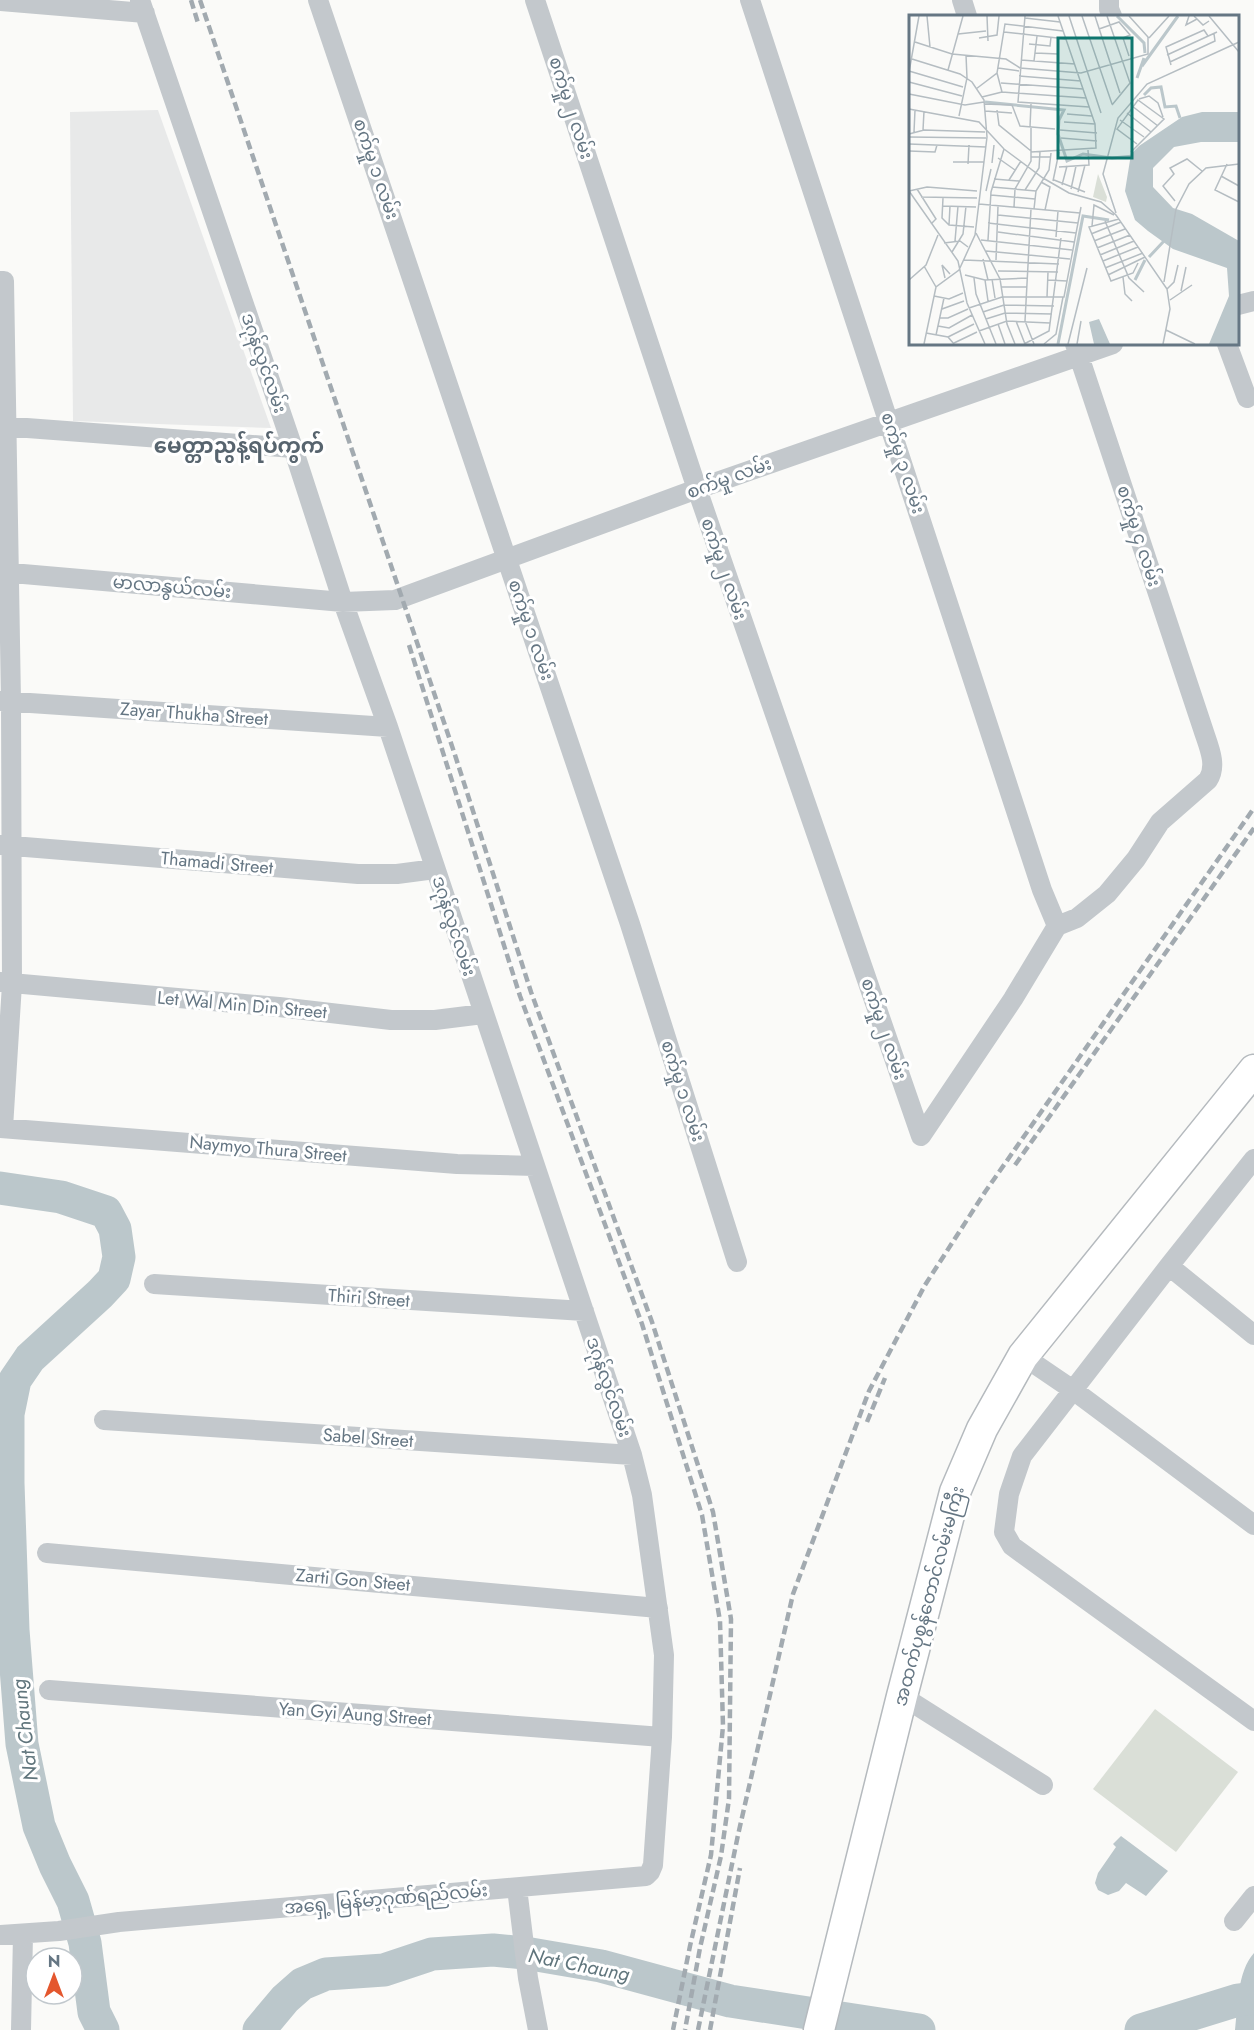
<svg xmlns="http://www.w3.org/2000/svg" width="1254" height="2030" viewBox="0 0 1254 2030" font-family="Jost,'Noto Sans Myanmar',sans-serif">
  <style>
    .built { fill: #e8e9e9 }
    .grass { fill: #dadfd7 }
    .water { fill: #bbc7cb }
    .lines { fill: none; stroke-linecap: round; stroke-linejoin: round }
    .river { stroke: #bbc7cb; stroke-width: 33 }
    .primary-casing { stroke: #b5babe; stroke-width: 33 }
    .street { stroke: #c3c8cc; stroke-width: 20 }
    .primary { stroke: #fff; stroke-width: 30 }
    .rail { stroke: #a2aab0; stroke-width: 4.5; stroke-dasharray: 9 4.5; stroke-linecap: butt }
    .labels { text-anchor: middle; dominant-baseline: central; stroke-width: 6; stroke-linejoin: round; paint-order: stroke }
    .street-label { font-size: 18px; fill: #657683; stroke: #fff }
    .water-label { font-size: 20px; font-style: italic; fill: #60757c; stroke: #fff }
    .quarter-label { font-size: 21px; font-weight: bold; fill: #57646e; stroke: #fff }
    .inset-river { fill: none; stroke: #bbc7cb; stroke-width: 3 }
    .inset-road { fill: none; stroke: #b5bdc2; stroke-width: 1.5 }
    .view { fill: #0f766e; fill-opacity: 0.15; stroke: #0f766e; stroke-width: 3 }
    .inset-edge { fill: none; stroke: #657683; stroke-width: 3 }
  </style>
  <rect width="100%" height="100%" fill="#fafaf8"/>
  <path class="built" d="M 158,110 L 271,428 L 73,421 L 70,112 Z"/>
  <path class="grass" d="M 1155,1709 L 1238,1772 L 1176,1852 L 1093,1789 Z"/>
  <path class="water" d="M 1121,1836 L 1168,1871 L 1146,1896 L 1126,1883 L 1119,1891 L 1108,1895 L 1098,1890 L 1095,1883 L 1098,1873 L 1116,1847 L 1113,1844 Z
    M 1254,1953 L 1254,2030 L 1235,2030 C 1238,2006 1237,1972 1254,1953 Z"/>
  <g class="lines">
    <path class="river" d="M 0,1188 L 61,1197 L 106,1212 L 115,1229 L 119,1257 L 114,1279 L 100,1294 L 30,1358 L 15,1380 L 8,1414 L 8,1483 L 13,1630 L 22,1744 L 39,1826 L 55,1865 L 73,1901 L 85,1943 L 94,2012 L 103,2030
      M 259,2030 L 285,1999 L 302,1984 L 326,1974 L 384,1970 L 432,1954 L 493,1950 L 525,1953 L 601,1966 L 730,2001 L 919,2030
      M 1141,2030 L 1238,2000 L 1254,1998"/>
    <g class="primary-casing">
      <path id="primary" d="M 819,2030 L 902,1696 L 955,1492 L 982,1429 L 1023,1356 L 1254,1070"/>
    </g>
    <path class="street" d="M 318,0 L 630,924 L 737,1262
      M 535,0 L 697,489 L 921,1136
      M 750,0 L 1042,890 L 1057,926
      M 962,0 L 967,16
      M 1109,0 L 1109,9 L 1112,16
      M 0,1 L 145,13
      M 0,281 L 4,281 L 11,702 L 12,984 L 3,1128
      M 1238,305 L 1254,301
      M 1227,344 L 1247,398
      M 0,426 L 293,448
      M 0,572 L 343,602 L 395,600 L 697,489 L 1113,344
      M 0,701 L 388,727
      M 0,845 L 358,874 L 397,874 L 435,869
      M 0,982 L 279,1007 L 391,1020 L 435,1020 L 483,1014
      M 0,1128 L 457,1164 L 535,1166
      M 921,1136 L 1013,999 L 1057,926 L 1077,918 L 1107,894 L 1136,859 L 1160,822 L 1208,780 C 1218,765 1208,745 1203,729 L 1075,344
      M 1254,1159 L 1169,1266 L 1022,1456 L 1009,1494 L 1004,1532 L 1012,1546 L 1254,1721
      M 1169,1266 L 1254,1335
      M 154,1284 L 584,1311
      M 1023,1356 L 1073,1390 L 1254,1525
      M 104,1420 L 632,1455
      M 47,1553 L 658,1608
      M 49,1690 L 662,1737
      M 902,1696 L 1043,1785
      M 517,1888 L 528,1978 L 538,2030
      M 1234,1921 L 1254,1896
      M 0,1935 L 59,1931 L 119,1922 L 646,1876 L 650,1872 L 653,1865 L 662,1737 L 664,1655 L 642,1495 L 632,1455 L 388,727 L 343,602 L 293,448 L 140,0
      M 21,2030 L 23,1935"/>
    <use href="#primary" class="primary"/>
    <path class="rail" d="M 191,0 L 198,23
      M 200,0 L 455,755 L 531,992 L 652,1322 L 713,1512 L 731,1619 L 729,1799 L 721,1856 L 700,1948 L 685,2030
      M 409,645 L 520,996 L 642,1324 L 702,1515 L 720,1621 L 723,1726 L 711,1855 L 690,1946 L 673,2030
      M 1015,1165 L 1254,828
      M 867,1422 L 885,1378
      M 698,2030 L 738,1835 L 793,1594 L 869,1391 L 925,1285 L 985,1192 L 1254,808
      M 710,2030 L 740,1868"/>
  </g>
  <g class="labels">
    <g class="street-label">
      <text transform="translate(571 108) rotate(72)">စက်မှု ၂ လမ်း</text>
      <text transform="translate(376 169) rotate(71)">စက်မှု ၁ လမ်း</text>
      <text transform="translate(264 363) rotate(71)">ဒဂုန်လွင်လမ်း</text>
      <text transform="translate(903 463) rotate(72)">စက်မှု ၃ လမ်း</text>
      <text transform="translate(729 478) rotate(-20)">စက်မှု လမ်း</text>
      <text transform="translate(1139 536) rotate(72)">စက်မှု ၄ လမ်း</text>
      <text transform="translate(724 569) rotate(71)">စက်မှု ၂ လမ်း</text>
      <text transform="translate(172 587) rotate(5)">မာလာနွယ်လမ်း</text>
      <text transform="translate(531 630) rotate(71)">စက်မှု ၁ လမ်း</text>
      <text transform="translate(194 714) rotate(4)">Zayar Thukha Street</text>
      <text transform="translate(217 863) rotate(5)">Thamadi Street</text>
      <text transform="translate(454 926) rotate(72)">ဒဂုန်လွင်လမ်း</text>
      <text transform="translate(242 1005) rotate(5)">Let Wal Min Din Street</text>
      <text transform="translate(884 1029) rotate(71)">စက်မှု ၂ လမ်း</text>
      <text transform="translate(683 1091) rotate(72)">စက်မှု ၁ လမ်း</text>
      <text transform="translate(268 1149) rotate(5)">Naymyo Thura Street</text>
      <text transform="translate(369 1298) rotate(4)">Thiri Street</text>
      <text transform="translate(609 1387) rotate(71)">ဒဂုန်လွင်လမ်း</text>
      <text transform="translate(368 1438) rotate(4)">Sabel Street</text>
      <text transform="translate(353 1580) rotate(5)">Zarti Gon Steet</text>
      <text transform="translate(929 1596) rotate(-75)">အထက်ပုစွန်တောင်လမ်းမကြီး</text>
      <text transform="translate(355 1714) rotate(4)">Yan Gyi Aung Street</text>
      <text transform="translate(386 1899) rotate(-5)">အရှေ့ မြန်မာ့ဂုဏ်ရည်လမ်း</text>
    </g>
    <g class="water-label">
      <text transform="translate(25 1730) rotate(-97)">Nat Chaung</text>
      <text transform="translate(579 1965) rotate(11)">Nat Chaung</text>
    </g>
    <g class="quarter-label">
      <text x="239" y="446">မေတ္တာညွန့်ရပ်ကွက်</text>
    </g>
  </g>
  <g transform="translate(909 15)">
    <rect width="330" height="330" fill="#fafaf8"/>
    <path d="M 189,159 L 198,182 L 197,187 L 184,182 Z" fill="#dadfd7"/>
    <path d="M 293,97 L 330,97 L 330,127 L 292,127 L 265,132 L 244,153 L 244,172 L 264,193 L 283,199 L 330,226 L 330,329 L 300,329 L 320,281 L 318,253 L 264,234 L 239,216 L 226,205 L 216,176 L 222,139 L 230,131 L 273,102 ZM 190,304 L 201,329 L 185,329 L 180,307 Z" fill="#bbc7cb"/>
    <path class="inset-river" d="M 208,1 L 235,28 L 236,38M 233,51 L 269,1M 228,63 L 235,43M 235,80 L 242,73 L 252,72 L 256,92 L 267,91 L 271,103M 76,87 L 155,95 L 150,105 L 149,119 L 158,146 L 174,139 L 203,143 L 225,141M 240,242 L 255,226M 226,265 L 236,245M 149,329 L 174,201 L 200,205"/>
    <path class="inset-road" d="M 18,1 L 21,32M 78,1 L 79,26M 116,1 L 109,87 L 180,92M 160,1 L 192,98M 173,1 L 203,89M 186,1 L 211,78M 198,1 L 221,68 L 203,90M 280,1 L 277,10 L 288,4M 285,1 L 294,10 L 300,6M 300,1 L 330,37M 116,3 L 151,7M 190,14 L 210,7 L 221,20 L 214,23 L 220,41M 95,17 L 157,24M 49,19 L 77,16M 70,23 L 88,20 L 90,1M 240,23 L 260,1M 6,27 L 43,39 L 97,44 L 111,53 L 172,58 L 239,39 L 239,22 L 220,1M 120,29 L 141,31 L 142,22M 126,38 L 149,39 L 149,90M 258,40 L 308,17M 3,44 L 51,59 L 63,67 L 75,85 L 78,122 L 66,220 L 50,255 L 27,272 L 15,329M 112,45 L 166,49M 125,46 L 128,21M 261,47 L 306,26 L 305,19M 262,50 L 257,32 L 295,15 L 299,21M 89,53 L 110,56M 39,55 L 54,1M 0,56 L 54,72M 0,57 L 10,1M 88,58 L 93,77M 110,61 L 172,66M 0,67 L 53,81M 92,68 L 174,74M 67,74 L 88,58 L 96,9 L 154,16M 0,79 L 56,90 L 75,87M 73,82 L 93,77 L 177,83M 230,84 L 240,81 L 249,88 L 254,102M 75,89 L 103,90 L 111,111 L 146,114M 223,91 L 249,111M 0,94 L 70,107 L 95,134 L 134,163 L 160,178 L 192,187 L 207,200 L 258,274 L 261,294 L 254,329M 88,95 L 90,110 L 122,136M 76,96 L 103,98M 218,98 L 242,117M 158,99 L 183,101M 50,101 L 58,63 L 57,40M 211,105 L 235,122M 155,107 L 186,109M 121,112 L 122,89M 14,115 L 15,96M 151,115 L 188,118M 5,117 L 6,95M 0,119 L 15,115 L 76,117M 0,122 L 77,123M 152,123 L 188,126M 0,129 L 77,132M 0,136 L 26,137 L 28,130M 122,137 L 187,133 L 186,109 L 149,1M 222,137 L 255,104 L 229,85 L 208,114 L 228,129M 122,142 L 141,142M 89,143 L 106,155M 44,147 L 75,147M 83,148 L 85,130M 59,149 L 60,130M 318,149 L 306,175 L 330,187M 150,152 L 180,150 L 179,135M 312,161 L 330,171M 85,164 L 110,166M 100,165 L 112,146M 145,165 L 176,177M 144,166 L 150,137M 132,167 L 141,172 L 136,195M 153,170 L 158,151M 83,172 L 127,176M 8,174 L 27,204 L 22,209M 162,174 L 167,151M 116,175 L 130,153 L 131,137M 0,176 L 18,172 L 68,176M 0,176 L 49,246 L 58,288 L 76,329M 77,176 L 82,154M 169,177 L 176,150M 82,180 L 126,184M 12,182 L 68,183M 34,183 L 33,203 L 40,210 L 65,212M 0,186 L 0,206M 266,186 L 254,171 L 265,159 L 261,153 L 278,144 L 293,156M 70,189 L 171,198M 34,191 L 67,192M 105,192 L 106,174 L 122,146 L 122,113M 122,194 L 116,306 L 125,329M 125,194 L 127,176 L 140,155 L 142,138M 207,198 L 194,159 L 209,103 L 238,69 L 330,27M 89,200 L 169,208M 210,204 L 180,212 L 202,266 L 224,258 L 229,248M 196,206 L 220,263 L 235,277M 79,208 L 167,218M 40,210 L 41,191M 183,211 L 185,190 L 205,200M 89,217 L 165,227M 67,218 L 91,264 L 98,309 L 106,329M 182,219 L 212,207M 147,222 L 149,196M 72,225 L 163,235M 79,225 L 82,177 L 95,134M 46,226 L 49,191M 185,226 L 216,214M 35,228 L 51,226 L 59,232M 188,233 L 221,220M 77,236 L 161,244M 43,237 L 54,219 L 57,191M 191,240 L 225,226M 74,244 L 79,265M 55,245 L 150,249M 87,245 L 89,191M 194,246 L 229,232M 15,251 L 27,272M 196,253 L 234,238M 89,256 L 149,257M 56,260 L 76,265 L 118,263M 199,260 L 236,242M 214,262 L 216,279 L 223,286M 36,263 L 33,250 L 41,259M 65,263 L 67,279 L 87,329M 83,264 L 86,283M 0,265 L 17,250 L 29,220M 76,265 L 79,286M 139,265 L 158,266M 255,267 L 267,194 L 280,169 L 297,153 L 330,149M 92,272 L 118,272M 258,274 L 265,267 L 269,250M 272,276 L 277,252M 25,281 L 40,284 L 54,278M 138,282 L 139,257M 261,285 L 283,270M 60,293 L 93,282 L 155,282 L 172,192M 33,294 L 55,286M 74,297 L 95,290 L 145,291M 31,303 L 39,303 L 59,294M 77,304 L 96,298 L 143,299M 107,306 L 116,329M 89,309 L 96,329M 29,311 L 40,313 L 63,300M 257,315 L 286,329M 70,316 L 98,306 L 141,308M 17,318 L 39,322 L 45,329M 27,320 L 35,283M 39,322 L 65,309M 45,328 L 68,317M 115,329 L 140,316 L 152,223M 135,329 L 147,319 L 154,282M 159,329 L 178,253M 168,329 L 172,306"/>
    <path class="view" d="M 149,23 L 223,23 L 223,143 L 149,143 Z"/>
    <rect width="330" height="330" class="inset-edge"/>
  </g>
  <g transform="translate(54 1976)"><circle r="28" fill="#ffffff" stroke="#c1c8cd" stroke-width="1.5"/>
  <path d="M0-4.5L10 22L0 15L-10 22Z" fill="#e4572e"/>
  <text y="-9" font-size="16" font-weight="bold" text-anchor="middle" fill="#657683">N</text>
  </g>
</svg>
